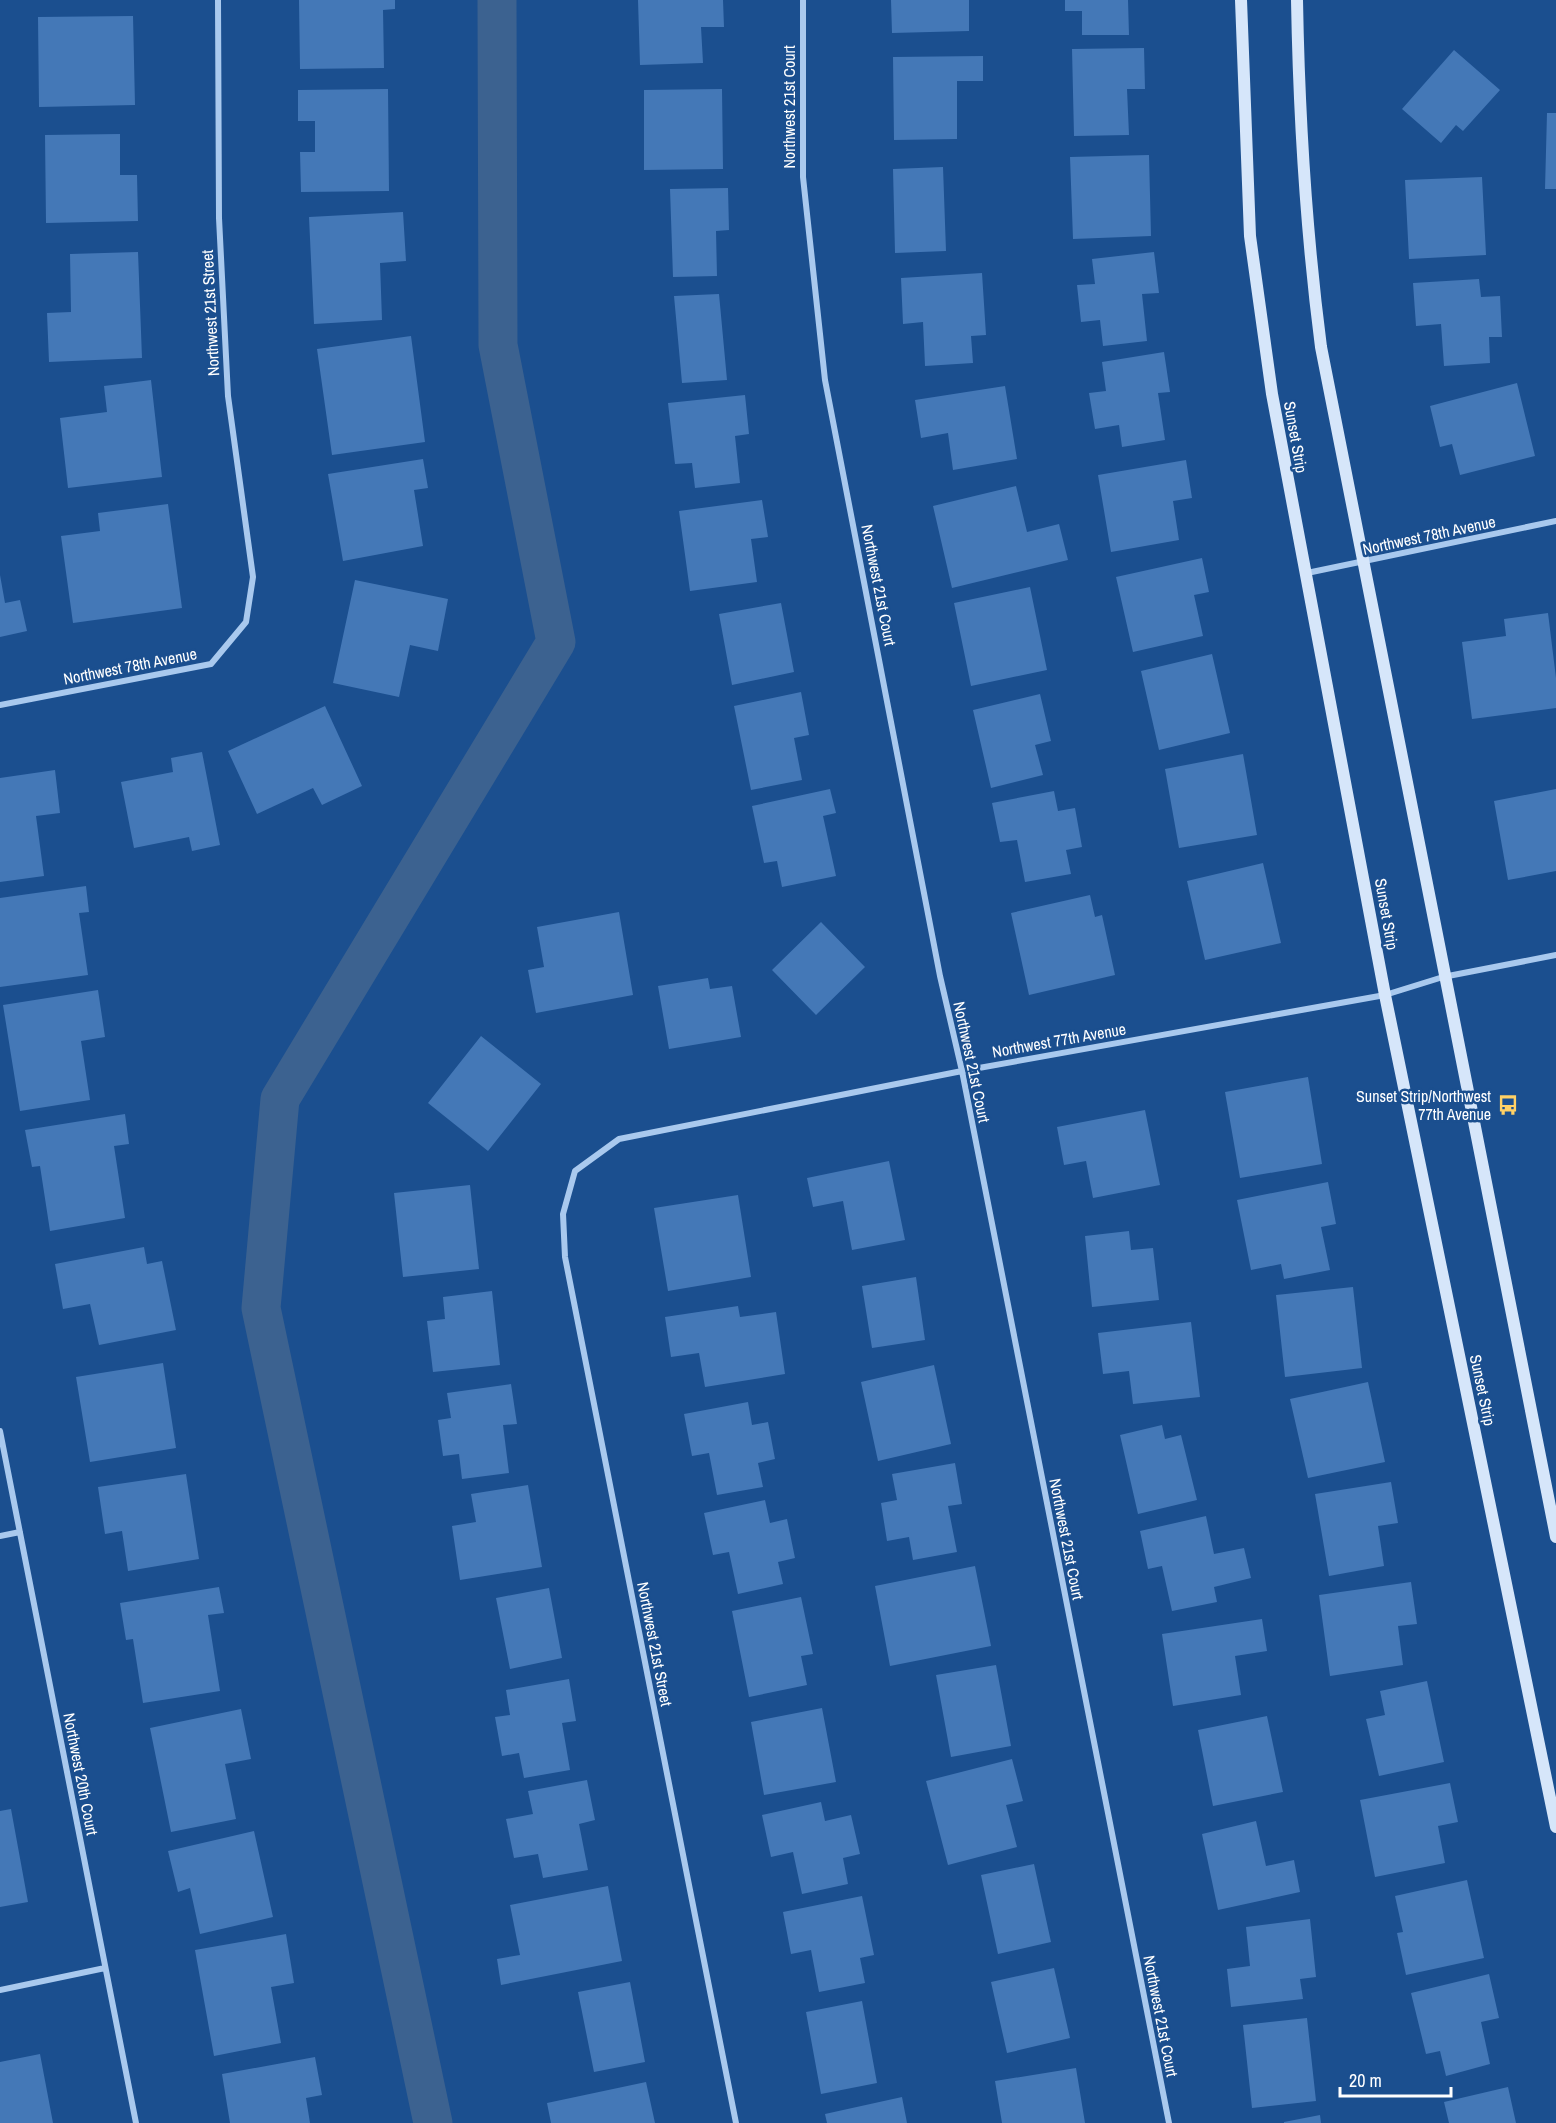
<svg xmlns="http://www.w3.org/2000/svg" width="1556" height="2123" viewBox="0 0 1556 2123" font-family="'Archivo Narrow',sans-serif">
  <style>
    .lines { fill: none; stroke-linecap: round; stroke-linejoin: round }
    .canal { stroke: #3c6290; stroke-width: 39 }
    .building { fill: #4478b7 }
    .street { stroke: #a9c9ee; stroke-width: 6 }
    .secondary { stroke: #d6e6fa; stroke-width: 12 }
    .labels { text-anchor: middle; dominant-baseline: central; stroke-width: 5; stroke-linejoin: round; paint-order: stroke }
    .street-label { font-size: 16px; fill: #fff; stroke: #1b4f8f }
    .poi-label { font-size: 16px; fill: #fff; stroke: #1b4f8f; text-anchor: end }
  </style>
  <rect width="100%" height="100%" fill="#1b4f8f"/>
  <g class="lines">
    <path class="canal" d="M 433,2123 L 261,1308 L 280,1099 L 556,642 L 498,345 L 497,0"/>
  </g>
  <path class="building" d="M 299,0 L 395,0 L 395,9 L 383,10 L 384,68 L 300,69 Z
    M 638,0 L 723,0 L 724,27 L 701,27 L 703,63 L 640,65 Z
    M 891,0 L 969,0 L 969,31 L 892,33 Z
    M 1065,0 L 1128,0 L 1129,35 L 1082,35 L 1082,11 L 1065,11 Z
    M 133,16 L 135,105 L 39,107 L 38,17 Z
    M 1144,48 L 1145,89 L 1127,89 L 1129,135 L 1074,136 L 1072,49 Z
    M 1454,50 L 1500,90 L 1463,131 L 1456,125 L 1441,143 L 1402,109 Z
    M 983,56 L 983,81 L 957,81 L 957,139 L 894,140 L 893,57 Z
    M 388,89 L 389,191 L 301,192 L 300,152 L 315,152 L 315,121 L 298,121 L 298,90 Z
    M 722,89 L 723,169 L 644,170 L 644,90 Z
    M 1547,113 L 1556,113 L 1556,189 L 1545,189 Z
    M 120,134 L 120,175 L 137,175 L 138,221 L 46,223 L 45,135 Z
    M 1149,155 L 1151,236 L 1073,239 L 1070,157 Z
    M 943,167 L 946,251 L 895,253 L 893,169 Z
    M 1482,177 L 1486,255 L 1409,259 L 1405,180 Z
    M 728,188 L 729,230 L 716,231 L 717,276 L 673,277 L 670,189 Z
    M 403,212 L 406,261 L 380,263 L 382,320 L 314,324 L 309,217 Z
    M 138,252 L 142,358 L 49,362 L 47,313 L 71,312 L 70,254 Z
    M 1154,252 L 1159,293 L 1142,294 L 1147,341 L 1103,346 L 1100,320 L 1081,322 L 1077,285 L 1095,284 L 1092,259 Z
    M 982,273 L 986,335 L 971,336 L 973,363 L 925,366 L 923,322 L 903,324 L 901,278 Z
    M 1479,279 L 1481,297 L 1500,296 L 1502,337 L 1489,337 L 1490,363 L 1444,366 L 1441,324 L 1416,326 L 1413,283 Z
    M 719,294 L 727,380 L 682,383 L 674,296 Z
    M 411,336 L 425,442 L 332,455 L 317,349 Z
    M 1164,352 L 1170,392 L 1158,393 L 1165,440 L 1122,447 L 1119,425 L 1095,429 L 1089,393 L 1106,391 L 1102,362 Z
    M 151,380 L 162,477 L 68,488 L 60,418 L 107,412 L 104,386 Z
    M 1517,383 L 1535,456 L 1460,475 L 1452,444 L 1440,447 L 1430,406 Z
    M 1005,386 L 1017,459 L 953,470 L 948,433 L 921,438 L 915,400 Z
    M 745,395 L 749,434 L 735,436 L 740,483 L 695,488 L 692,463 L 675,464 L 668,403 Z
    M 423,459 L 428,488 L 414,490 L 423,546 L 343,561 L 328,474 Z
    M 1186,460 L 1192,498 L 1173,501 L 1179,540 L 1111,552 L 1098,475 Z
    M 1016,486 L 1027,532 L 1059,524 L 1068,560 L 952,588 L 933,506 Z
    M 762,500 L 768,537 L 751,539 L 757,582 L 690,591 L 679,511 Z
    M 168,504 L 182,608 L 73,623 L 61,536 L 100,531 L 98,513 Z
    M 1202,558 L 1209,592 L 1194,595 L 1203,636 L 1133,652 L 1116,577 Z
    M 0,575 L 5,603 L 20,600 L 27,631 L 0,637 Z
    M 355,580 L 448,599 L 438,651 L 410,645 L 399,697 L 333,683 Z
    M 1030,587 L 1047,670 L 971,686 L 954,603 Z
    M 781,603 L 794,672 L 732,685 L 719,614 Z
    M 1548,613 L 1556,678 L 1556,708 L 1472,719 L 1462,642 L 1506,636 L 1504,619 Z
    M 1212,654 L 1230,733 L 1159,750 L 1141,671 Z
    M 801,692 L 809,735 L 794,738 L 802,780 L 751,790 L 734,706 Z
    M 1040,694 L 1051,741 L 1035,745 L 1043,775 L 991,788 L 973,710 Z
    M 325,706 L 362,786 L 322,805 L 313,788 L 257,814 L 228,751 Z
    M 202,752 L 220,845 L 192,851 L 189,837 L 134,848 L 121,782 L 173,772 L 171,758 Z
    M 1243,754 L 1257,835 L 1179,848 L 1165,769 Z
    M 55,770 L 60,813 L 36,816 L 44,876 L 0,882 L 0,778 Z
    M 830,789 L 836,813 L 823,816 L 836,876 L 782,887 L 777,861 L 764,863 L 752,806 Z
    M 1556,789 L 1556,871 L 1508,880 L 1494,801 Z
    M 1054,791 L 1058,811 L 1075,808 L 1082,847 L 1066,850 L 1071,874 L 1025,882 L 1017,840 L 1000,842 L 992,803 Z
    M 1263,863 L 1281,943 L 1205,960 L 1187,881 Z
    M 86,886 L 89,912 L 79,913 L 88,975 L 0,987 L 0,898 Z
    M 1090,895 L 1095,917 L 1102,915 L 1115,975 L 1029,995 L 1011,913 Z
    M 619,912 L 633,995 L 536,1013 L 528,970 L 544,967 L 537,927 Z
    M 821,922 L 865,967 L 816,1015 L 772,970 Z
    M 708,978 L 710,989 L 732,986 L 741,1037 L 669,1049 L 658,986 Z
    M 98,990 L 105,1037 L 81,1041 L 90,1100 L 20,1111 L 3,1005 Z
    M 481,1036 L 541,1084 L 488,1151 L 428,1103 Z
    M 1308,1077 L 1322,1164 L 1240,1178 L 1225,1092 Z
    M 1145,1110 L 1160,1185 L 1093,1198 L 1086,1161 L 1064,1165 L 1057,1127 Z
    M 125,1114 L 129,1144 L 114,1146 L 125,1218 L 50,1231 L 40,1166 L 32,1167 L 25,1130 Z
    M 889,1161 L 905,1240 L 852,1250 L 843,1201 L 813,1207 L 807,1178 Z
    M 1328,1182 L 1336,1224 L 1321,1227 L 1330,1270 L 1284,1279 L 1281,1264 L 1251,1270 L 1237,1200 Z
    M 470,1185 L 479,1269 L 403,1277 L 394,1193 Z
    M 738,1195 L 751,1277 L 668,1291 L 654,1208 Z
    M 1129,1231 L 1131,1250 L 1153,1248 L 1159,1300 L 1092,1307 L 1085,1236 Z
    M 144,1247 L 147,1264 L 162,1261 L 176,1330 L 99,1345 L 90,1304 L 63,1309 L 55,1264 Z
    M 916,1277 L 925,1340 L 872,1348 L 862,1286 Z
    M 1353,1287 L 1362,1368 L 1285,1377 L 1276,1295 Z
    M 492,1291 L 500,1365 L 433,1372 L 427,1321 L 445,1319 L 443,1297 Z
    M 738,1306 L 740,1317 L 776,1312 L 785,1374 L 705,1387 L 699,1353 L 671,1357 L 665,1317 Z
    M 1191,1322 L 1200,1397 L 1133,1404 L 1129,1371 L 1103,1374 L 1098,1333 Z
    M 163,1363 L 176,1448 L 90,1462 L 76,1377 Z
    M 934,1365 L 951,1444 L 878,1461 L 861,1382 Z
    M 1368,1382 L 1385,1462 L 1308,1478 L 1290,1399 Z
    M 511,1384 L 517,1424 L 503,1425 L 509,1473 L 462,1479 L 459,1454 L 443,1456 L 438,1420 L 451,1418 L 447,1393 Z
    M 748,1402 L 752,1425 L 768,1422 L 775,1459 L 758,1463 L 763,1487 L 717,1495 L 709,1453 L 692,1456 L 684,1414 Z
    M 1162,1425 L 1165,1439 L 1181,1435 L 1197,1500 L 1138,1514 L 1120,1435 Z
    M 955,1463 L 962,1504 L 948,1506 L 957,1552 L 913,1560 L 909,1537 L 887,1541 L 881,1503 L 897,1500 L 892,1474 Z
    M 186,1474 L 199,1559 L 128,1571 L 122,1531 L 105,1534 L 98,1487 Z
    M 1391,1482 L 1398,1523 L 1378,1526 L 1384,1566 L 1329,1576 L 1315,1494 Z
    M 528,1485 L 542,1567 L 460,1580 L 452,1526 L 476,1522 L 471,1494 Z
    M 765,1500 L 770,1523 L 787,1519 L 795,1558 L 778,1562 L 783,1584 L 738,1594 L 729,1552 L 713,1555 L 704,1513 Z
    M 1206,1516 L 1214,1554 L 1244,1548 L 1251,1578 L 1214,1587 L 1217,1602 L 1172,1611 L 1162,1566 L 1148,1569 L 1140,1531 Z
    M 975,1566 L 991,1646 L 890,1666 L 875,1586 Z
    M 1411,1582 L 1417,1624 L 1398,1626 L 1403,1665 L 1330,1676 L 1319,1595 Z
    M 219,1587 L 224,1613 L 208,1615 L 220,1691 L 143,1703 L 133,1639 L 126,1640 L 120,1603 Z
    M 549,1588 L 562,1658 L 510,1669 L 496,1598 Z
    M 801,1597 L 813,1654 L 801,1656 L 807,1685 L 749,1697 L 732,1611 Z
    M 1262,1619 L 1267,1651 L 1235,1656 L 1241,1695 L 1173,1706 L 1162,1634 Z
    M 996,1665 L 1011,1746 L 951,1757 L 936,1675 Z
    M 569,1679 L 576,1721 L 562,1723 L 570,1770 L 524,1778 L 519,1753 L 502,1756 L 495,1717 L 510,1715 L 506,1690 Z
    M 1427,1681 L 1444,1762 L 1379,1776 L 1366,1719 L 1385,1715 L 1380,1691 Z
    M 822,1708 L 836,1782 L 764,1795 L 751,1722 Z
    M 241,1709 L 251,1759 L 225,1764 L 236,1819 L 171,1832 L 150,1728 Z
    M 1267,1716 L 1283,1792 L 1213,1806 L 1198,1730 Z
    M 1012,1759 L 1023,1801 L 1006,1805 L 1017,1847 L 948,1865 L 926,1781 Z
    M 587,1780 L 595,1820 L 579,1824 L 588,1870 L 543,1878 L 538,1854 L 514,1858 L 506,1819 L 533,1814 L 528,1791 Z
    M 1450,1783 L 1458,1822 L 1438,1826 L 1445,1863 L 1375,1877 L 1360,1800 Z
    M 821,1802 L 825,1821 L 851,1815 L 860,1854 L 843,1858 L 848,1884 L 802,1894 L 793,1852 L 771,1857 L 762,1815 Z
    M 11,1809 L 28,1902 L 0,1907 L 0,1811 Z
    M 1256,1821 L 1266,1866 L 1294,1860 L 1300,1892 L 1218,1910 L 1202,1834 Z
    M 254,1831 L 273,1917 L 200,1934 L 190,1888 L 178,1892 L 168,1851 Z
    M 1034,1864 L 1051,1942 L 998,1954 L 981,1875 Z
    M 1467,1880 L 1484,1958 L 1406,1975 L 1397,1933 L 1403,1932 L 1395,1896 Z
    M 608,1886 L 622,1961 L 501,1985 L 497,1959 L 520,1955 L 510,1905 Z
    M 862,1896 L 874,1955 L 860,1958 L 865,1983 L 819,1992 L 811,1950 L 791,1954 L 783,1912 Z
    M 1310,1919 L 1316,1977 L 1300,1979 L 1303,1999 L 1231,2007 L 1227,1969 L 1250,1966 L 1246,1927 Z
    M 286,1934 L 294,1983 L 271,1987 L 281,2043 L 214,2056 L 195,1950 Z
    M 1054,1968 L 1070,2038 L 1007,2053 L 991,1982 Z
    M 1489,1974 L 1499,2018 L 1481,2022 L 1490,2064 L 1446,2076 L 1440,2051 L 1426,2054 L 1411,1993 Z
    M 630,1982 L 645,2062 L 594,2072 L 578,1992 Z
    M 862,2001 L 877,2083 L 821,2094 L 806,2012 Z
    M 1307,2018 L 1316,2101 L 1252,2108 L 1243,2025 Z
    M 40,2054 L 53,2123 L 0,2123 L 0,2062 Z
    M 315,2057 L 322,2095 L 306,2098 L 310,2123 L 230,2123 L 222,2074 Z
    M 1076,2068 L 1085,2123 L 1002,2123 L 995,2081 Z
    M 646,2082 L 655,2123 L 551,2123 L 547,2103 Z
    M 1508,2087 L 1516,2123 L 1449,2123 L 1444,2102 Z
    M 902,2097 L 907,2123 L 827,2123 L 825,2114 Z
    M 1320,2115 L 1321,2123 L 1284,2123 L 1284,2122 Z"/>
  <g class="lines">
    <path class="street" d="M 803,0 L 803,177 L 825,380 L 940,976 L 962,1071 L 1169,2123
      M 1307,573 L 1556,521
      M 0,705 L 211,664 L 246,622 L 253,577 L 228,396 L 219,218 L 218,0
      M 0,1431 L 136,2123
      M 0,1536 L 20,1532
      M 0,1990 L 105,1968
      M 736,2123 L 565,1257 L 563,1214 L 575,1171 L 619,1139 L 962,1071 L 1385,995 L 1443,977 L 1556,955"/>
    <path class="secondary" d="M 1241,0 L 1250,236 L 1272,394 L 1385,995 L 1556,1827
      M 1297,0 C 1299,116 1306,231 1321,347 L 1556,1537"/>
  </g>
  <defs>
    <g id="bus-bare" transform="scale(1.62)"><path d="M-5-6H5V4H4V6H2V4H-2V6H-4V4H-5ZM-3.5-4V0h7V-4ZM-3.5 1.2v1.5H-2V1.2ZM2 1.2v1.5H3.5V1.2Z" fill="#ffd166" stroke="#1b4f8f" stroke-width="2.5" paint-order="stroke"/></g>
  </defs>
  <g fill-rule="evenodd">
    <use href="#bus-bare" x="1508" y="1105"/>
  </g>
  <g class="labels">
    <g class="street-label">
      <text transform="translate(789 107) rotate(-90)">Northwest 21st Court</text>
      <text transform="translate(210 313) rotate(-93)">Northwest 21st Street</text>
      <text transform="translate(1296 437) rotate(80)">Sunset Strip</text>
      <text transform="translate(1429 535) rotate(-12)">Northwest 78th Avenue</text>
      <text transform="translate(879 585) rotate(79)">Northwest 21st Court</text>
      <text transform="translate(130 666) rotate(-11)">Northwest 78th Avenue</text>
      <text transform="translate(1387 914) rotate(80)">Sunset Strip</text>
      <text transform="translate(1059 1040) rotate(-10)">Northwest 77th Avenue</text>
      <text transform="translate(972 1062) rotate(78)">Northwest 21st Court</text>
      <text transform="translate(1483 1390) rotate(78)">Sunset Strip</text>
      <text transform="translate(1067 1539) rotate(79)">Northwest 21st Court</text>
      <text transform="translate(655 1644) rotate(79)">Northwest 21st Street</text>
      <text transform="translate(81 1774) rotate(79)">Northwest 20th Court</text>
      <text transform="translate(1161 2016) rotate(79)">Northwest 21st Court</text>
    </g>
    <g class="poi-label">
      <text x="1491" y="1096">Sunset Strip/Northwest<tspan x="1491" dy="18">77th Avenue</tspan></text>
    </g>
  </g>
  <path d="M1340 2087v9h111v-9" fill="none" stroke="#ffffff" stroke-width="3"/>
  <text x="1349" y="2087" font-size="18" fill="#ffffff" stroke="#1b4f8f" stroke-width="4.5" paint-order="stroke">20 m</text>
</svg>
